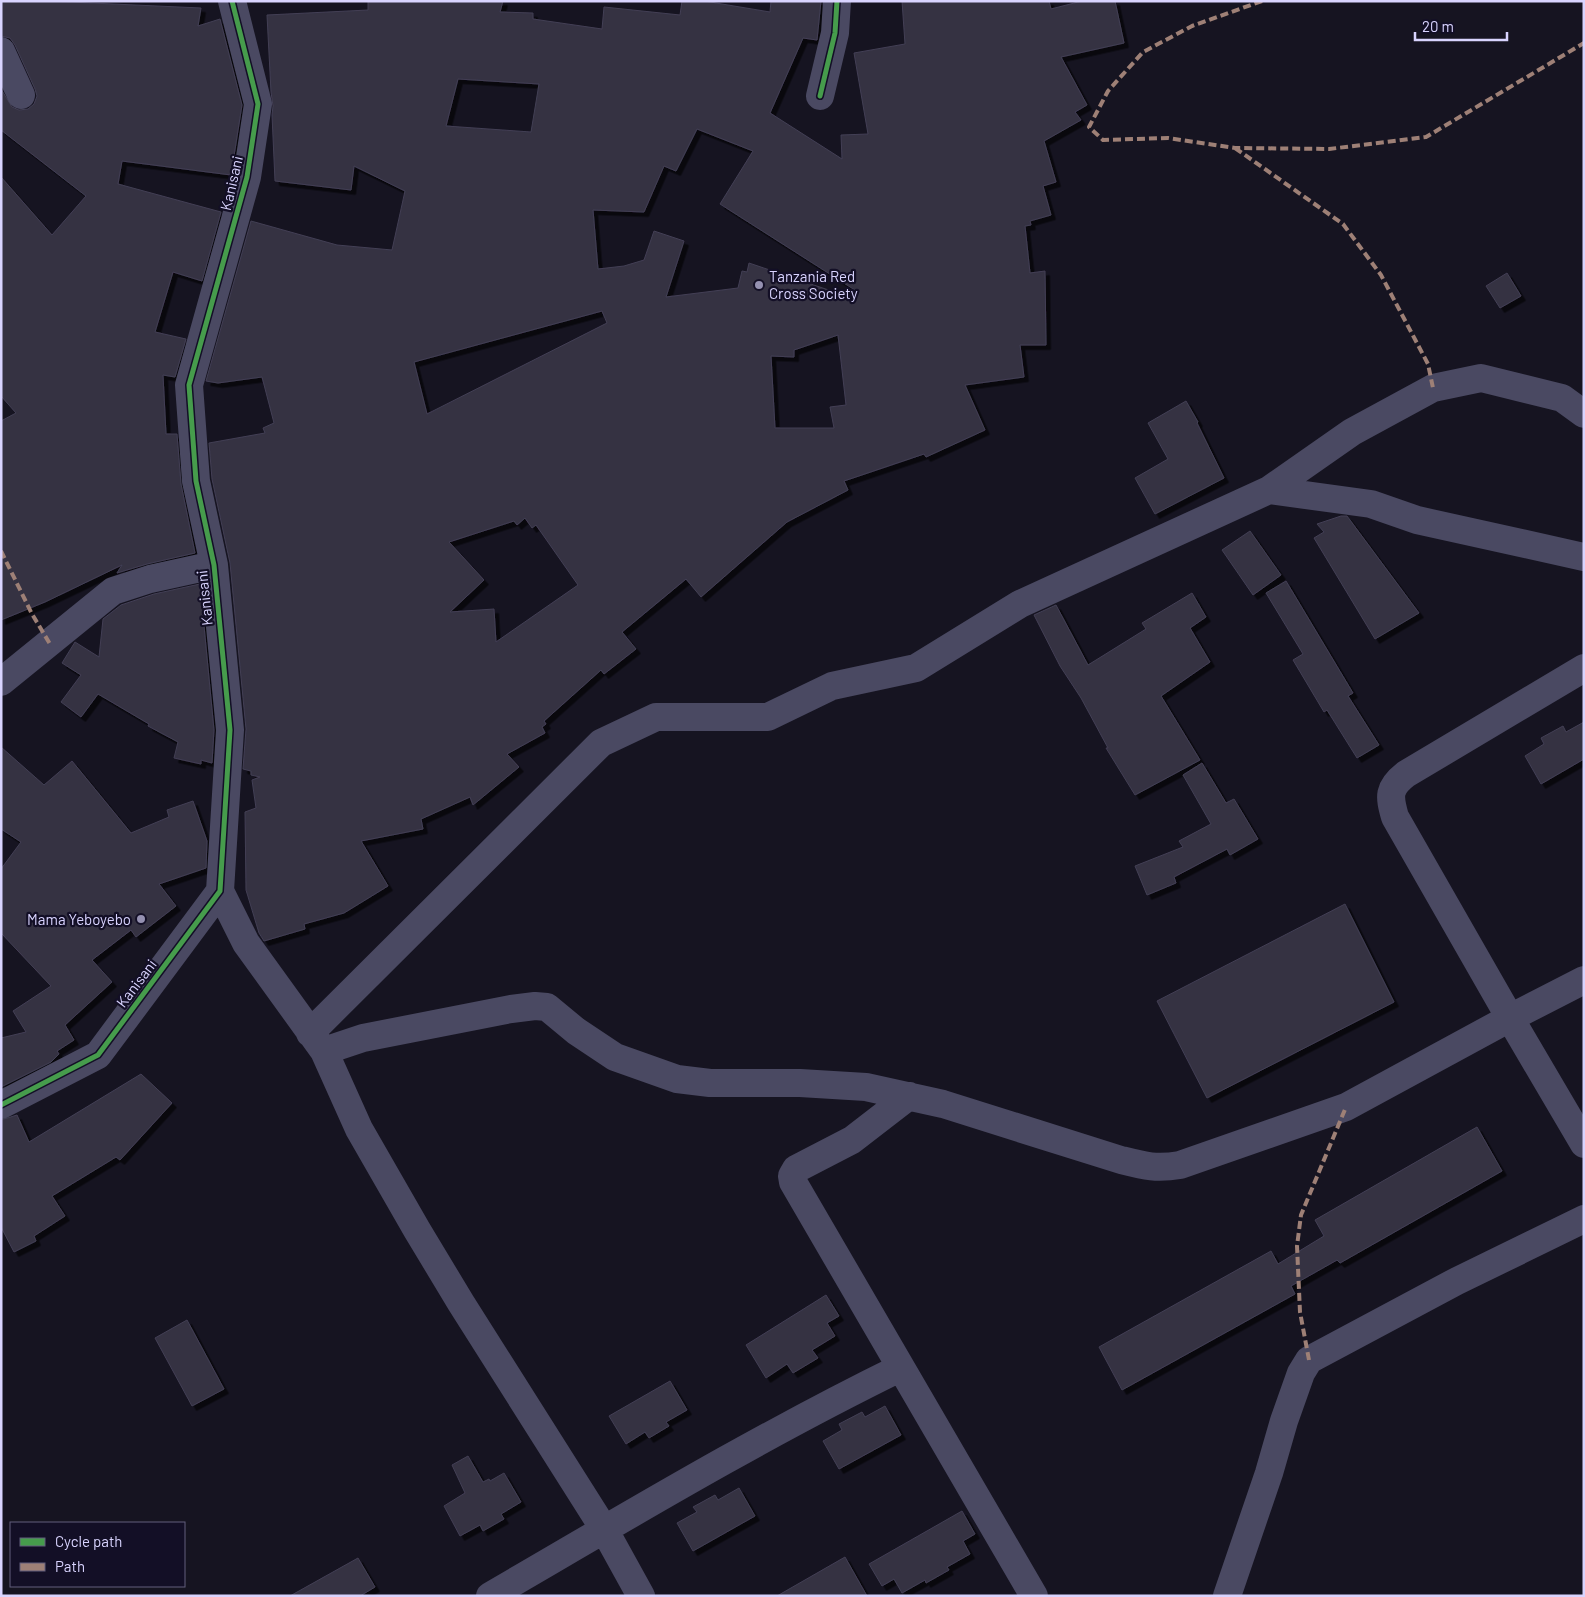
<svg xmlns="http://www.w3.org/2000/svg" width="1585" height="1597" viewBox="0 0 1585 1597" font-family="Barlow,sans-serif">
  <style>
    .building { fill: #343243; stroke: #433f54; fill-rule: evenodd; filter: url(#shadow) }
    .lines { fill: none; stroke-linecap: round; stroke-linejoin: round }
    .minor { stroke: #4a4962; stroke-width: 28 }
    .quiet { stroke: #9e8076; stroke-width: 4; stroke-dasharray: 8 4; stroke-linecap: butt }
    .cycleway-casing { stroke: #130f26; stroke-width: 8 }
    .cycleway { stroke: #469c4c; stroke-width: 5 }
    .poi-dot { fill: #9591b1; stroke: #130f26; stroke-width: 2 }
    .labels { text-anchor: middle; dominant-baseline: central; stroke-width: 4.5; stroke-linejoin: round; paint-order: stroke }
    .street-label { font-size: 15px; fill: #d9d4ff; stroke: #130f26 }
    .poi-label { font-size: 15px; fill: #d9d4ff; stroke: #130f26; text-anchor: start }
  </style>
  <defs>
    <filter id="shadow"><feDropShadow dx="4.5" dy="4.5" stdDeviation="0" flood-color="#0009"/></filter>
  </defs>
  <rect width="100%" height="100%" fill="#161421"/>
  <path class="building" d="M 1,1 L 47,1 L 201,8 L 198,26 L 220,19 L 242,105 L 231,175 L 122,161 L 118,184 L 221,212 L 202,281 L 173,272 L 155,332 L 186,339 L 175,377 L 163,375 L 166,434 L 177,434 L 181,484 L 195,553 L 147,564 L 117,573 L 122,565 L 45,602 L 1,620 L 1,421 L 16,413 L 1,396 L 1,177 L 52,235 L 86,196 L 1,130 L 1,89 L 12,107 L 19,110 L 28,109 L 34,104 L 37,96 L 35,89 L 15,45 L 10,38 L 1,36 Z
    M 368,1 L 503,1 L 500,12 L 533,13 L 533,19 L 602,29 L 604,7 L 680,15 L 682,1 L 704,1 L 770,12 L 771,1 L 821,1 L 817,40 L 803,38 L 770,113 L 842,159 L 841,135 L 868,134 L 854,53 L 905,44 L 902,1 L 1049,1 L 1051,9 L 1082,1 L 1115,1 L 1124,43 L 1061,57 L 1087,105 L 1075,112 L 1081,120 L 1044,141 L 1056,182 L 1043,186 L 1051,215 L 1030,221 L 1031,225 L 1025,226 L 1030,273 L 1045,271 L 1046,345 L 1020,345 L 1024,377 L 965,385 L 985,430 L 926,457 L 924,454 L 844,481 L 848,490 L 787,522 L 701,597 L 686,579 L 622,632 L 636,649 L 604,674 L 601,670 L 544,721 L 546,724 L 542,727 L 545,733 L 507,754 L 519,767 L 473,805 L 470,797 L 421,819 L 423,829 L 361,841 L 388,886 L 344,913 L 304,924 L 305,929 L 264,941 L 259,933 L 246,890 L 245,812 L 256,808 L 252,780 L 260,777 L 251,775 L 251,771 L 243,769 L 246,729 L 230,563 L 212,479 L 209,443 L 265,433 L 263,428 L 274,423 L 262,377 L 218,383 L 206,381 L 251,221 L 337,245 L 392,250 L 405,191 L 354,166 L 351,190 L 275,181 L 272,115 L 273,106 L 271,92 L 267,15 L 368,10 ZM 458,79 L 539,84 L 531,132 L 446,126 ZM 697,129 L 753,151 L 720,204 L 858,292 L 855,299 L 749,263 L 747,272 L 742,271 L 738,288 L 666,297 L 684,241 L 654,231 L 644,260 L 624,266 L 598,269 L 593,210 L 644,212 L 664,166 L 676,171 ZM 602,311 L 607,323 L 427,414 L 414,362 ZM 838,335 L 846,405 L 830,407 L 834,428 L 775,428 L 771,356 L 794,357 L 794,350 ZM 525,518 L 532,528 L 536,525 L 578,585 L 496,642 L 494,609 L 450,612 L 484,580 L 449,542 L 514,521 L 517,525 Z
    M 1507,273 L 1521,296 L 1500,308 L 1486,286 Z
    M 1186,401 L 1198,422 L 1197,423 L 1224,478 L 1155,514 L 1135,478 L 1168,459 L 1148,423 Z
    M 1341,516 L 1347,516 L 1419,613 L 1375,639 L 1314,538 L 1324,532 L 1317,524 Z
    M 1250,531 L 1281,575 L 1253,595 L 1222,550 Z
    M 1286,581 L 1353,693 L 1348,696 L 1379,745 L 1357,758 L 1327,710 L 1324,712 L 1293,660 L 1303,654 L 1266,593 Z
    M 200,584 L 214,730 L 212,763 L 201,760 L 201,764 L 174,758 L 178,742 L 148,726 L 149,724 L 98,694 L 81,717 L 61,702 L 81,675 L 62,663 L 75,642 L 99,657 L 103,619 L 121,605 L 154,594 Z
    M 1192,593 L 1206,617 L 1190,628 L 1210,662 L 1161,696 L 1200,760 L 1135,795 L 1106,748 L 1108,748 L 1081,698 L 1060,666 L 1034,615 L 1056,605 L 1088,665 L 1146,629 L 1142,623 Z
    M 1584,722 L 1584,759 L 1541,784 L 1525,756 L 1544,744 L 1541,738 L 1563,726 L 1566,732 Z
    M 1,747 L 44,785 L 72,761 L 131,833 L 169,817 L 167,810 L 193,801 L 207,841 L 206,868 L 159,884 L 176,906 L 136,937 L 131,930 L 92,960 L 112,982 L 65,1025 L 74,1040 L 57,1051 L 59,1054 L 51,1062 L 1,1087 L 1,1038 L 26,1032 L 13,1011 L 51,986 L 1,933 L 1,869 L 21,842 L 1,829 Z
    M 1202,763 L 1226,803 L 1234,799 L 1258,839 L 1230,855 L 1227,849 L 1174,877 L 1176,883 L 1147,895 L 1135,866 L 1183,847 L 1179,841 L 1211,824 L 1183,775 Z
    M 1345,904 L 1394,1002 L 1207,1098 L 1157,1001 Z
    M 141,1074 L 172,1103 L 120,1160 L 116,1157 L 52,1196 L 65,1216 L 34,1236 L 36,1241 L 14,1252 L 1,1227 L 1,1120 L 17,1115 L 29,1142 Z
    M 1477,1127 L 1502,1171 L 1340,1263 L 1337,1260 L 1291,1286 L 1295,1294 L 1122,1390 L 1099,1347 L 1271,1251 L 1278,1264 L 1324,1236 L 1315,1220 Z
    M 826,1295 L 839,1316 L 827,1323 L 835,1336 L 812,1350 L 818,1358 L 793,1373 L 787,1364 L 766,1378 L 746,1345 Z
    M 187,1320 L 224,1389 L 192,1406 L 155,1338 Z
    M 670,1381 L 687,1410 L 666,1422 L 669,1426 L 649,1438 L 645,1432 L 626,1444 L 609,1416 Z
    M 885,1406 L 901,1435 L 839,1469 L 823,1441 L 842,1430 L 839,1424 L 862,1412 L 865,1417 Z
    M 468,1456 L 483,1482 L 489,1479 L 490,1481 L 504,1473 L 521,1502 L 501,1514 L 504,1519 L 483,1531 L 480,1525 L 460,1536 L 444,1506 L 465,1493 L 452,1465 Z
    M 739,1488 L 755,1516 L 693,1551 L 677,1523 L 697,1512 L 693,1507 L 715,1495 L 718,1500 Z
    M 962,1511 L 975,1534 L 963,1541 L 970,1554 L 947,1567 L 949,1570 L 926,1583 L 925,1580 L 902,1593 L 894,1579 L 882,1586 L 869,1564 Z
    M 845,1557 L 867,1596 L 777,1596 Z
    M 358,1558 L 375,1587 L 360,1596 L 290,1596 Z"/>
  <g class="lines">
    <path class="minor" d="M 1,51 L 21,95
      M 820,96 L 835,33 L 837,1
      M 1269,490 L 1371,504 L 1417,520 L 1584,557
      M 1584,668 L 1406,774 C 1388,788 1389,796 1395,817 L 1510,1018 L 1584,1144
      M 1,682 L 113,591 L 150,579 L 214,565
      M 220,891 L 246,943 L 324,1051 L 359,1129 L 417,1230 L 461,1303 L 604,1529 L 641,1596
      M 310,1033 L 601,743 L 656,717 L 768,717 L 832,686 L 916,668 L 1020,604 L 1269,490 L 1352,432 L 1433,388 L 1481,378 L 1562,398 L 1584,414
      M 324,1051 L 363,1038 L 511,1009 L 535,1006 L 547,1007 L 576,1031 L 615,1057 L 677,1079 L 710,1083 L 800,1083 L 866,1087 L 943,1104 L 1121,1160 C 1145,1166 1156,1169 1180,1165 L 1346,1107 L 1510,1018 L 1584,980
      M 909,1096 L 852,1140 L 796,1169 L 792,1176 L 793,1182 L 1034,1596
      M 1,1105 L 98,1055 L 220,891 L 230,730 L 214,565 L 196,481 L 189,385 L 247,177 L 258,104 L 232,1
      M 490,1596 C 626,1517 759,1437 900,1368
      M 1227,1596 L 1269,1473 L 1284,1421 L 1301,1373 L 1309,1360 L 1457,1281 L 1584,1219"/>
    <path class="quiet" d="M 1262,1 L 1192,26 L 1143,52 L 1108,91 L 1089,127 L 1103,140 L 1168,138 L 1235,148 L 1329,149 L 1426,137 L 1584,43
      M 1235,148 L 1343,224 L 1381,275 L 1428,364 L 1433,388
      M 1,551 L 32,614 L 50,644
      M 1309,1360 L 1300,1312 L 1297,1246 L 1301,1215 L 1346,1107"/>
    <g class="cycleway-casing">
      <path id="cycleway" d="M 820,96 L 835,33 L 837,1
        M 1,1105 L 98,1055 L 220,891 L 230,730 L 214,565 L 196,481 L 189,385 L 247,177 L 258,104 L 232,1"/>
    </g>
    <use href="#cycleway" class="cycleway"/>
  </g>
  <g class="poi-dot">
    <circle cx="759" cy="285" r="5"/>
    <circle cx="141" cy="919" r="5"/>
  </g>
  <g class="labels">
    <g class="street-label">
      <text transform="translate(231 183) rotate(-77)">Kanisani</text>
      <text transform="translate(204 598) rotate(-96)">Kanisani</text>
      <text transform="translate(136 983) rotate(-53)">Kanisani</text>
    </g>
    <g class="poi-label">
      <text x="769" y="276">Tanzania Red<tspan x="769" dy="17">Cross Society</tspan></text>
      <text x="131" y="919" text-anchor="end">Mama Yeboyebo</text>
    </g>
  </g>
  <rect width="1585" height="1597" fill="none" stroke="#d9d4ff" stroke-width="5"/>
  <rect x="10" y="1522" width="175" height="65" fill="#130f26" stroke="#625e7d"/>
  <rect x="20" y="1538" width="25" height="8" fill="#469c4c" stroke="#625e7d"/>
  <text x="55" y="1547" font-size="15" fill="#d9d4ff">Cycle path</text>
  <rect x="20" y="1563" width="25" height="8" fill="#9e8076" stroke="#625e7d"/>
  <text x="55" y="1572" font-size="15" fill="#d9d4ff">Path</text>
  <path d="M1415 32v8h92v-8" fill="none" stroke="#d9d4ff" stroke-width="2.5"/>
  <text x="1422" y="32" font-size="15" fill="#d9d4ff" stroke="#130f26" stroke-width="4" paint-order="stroke">20 m</text>
</svg>
